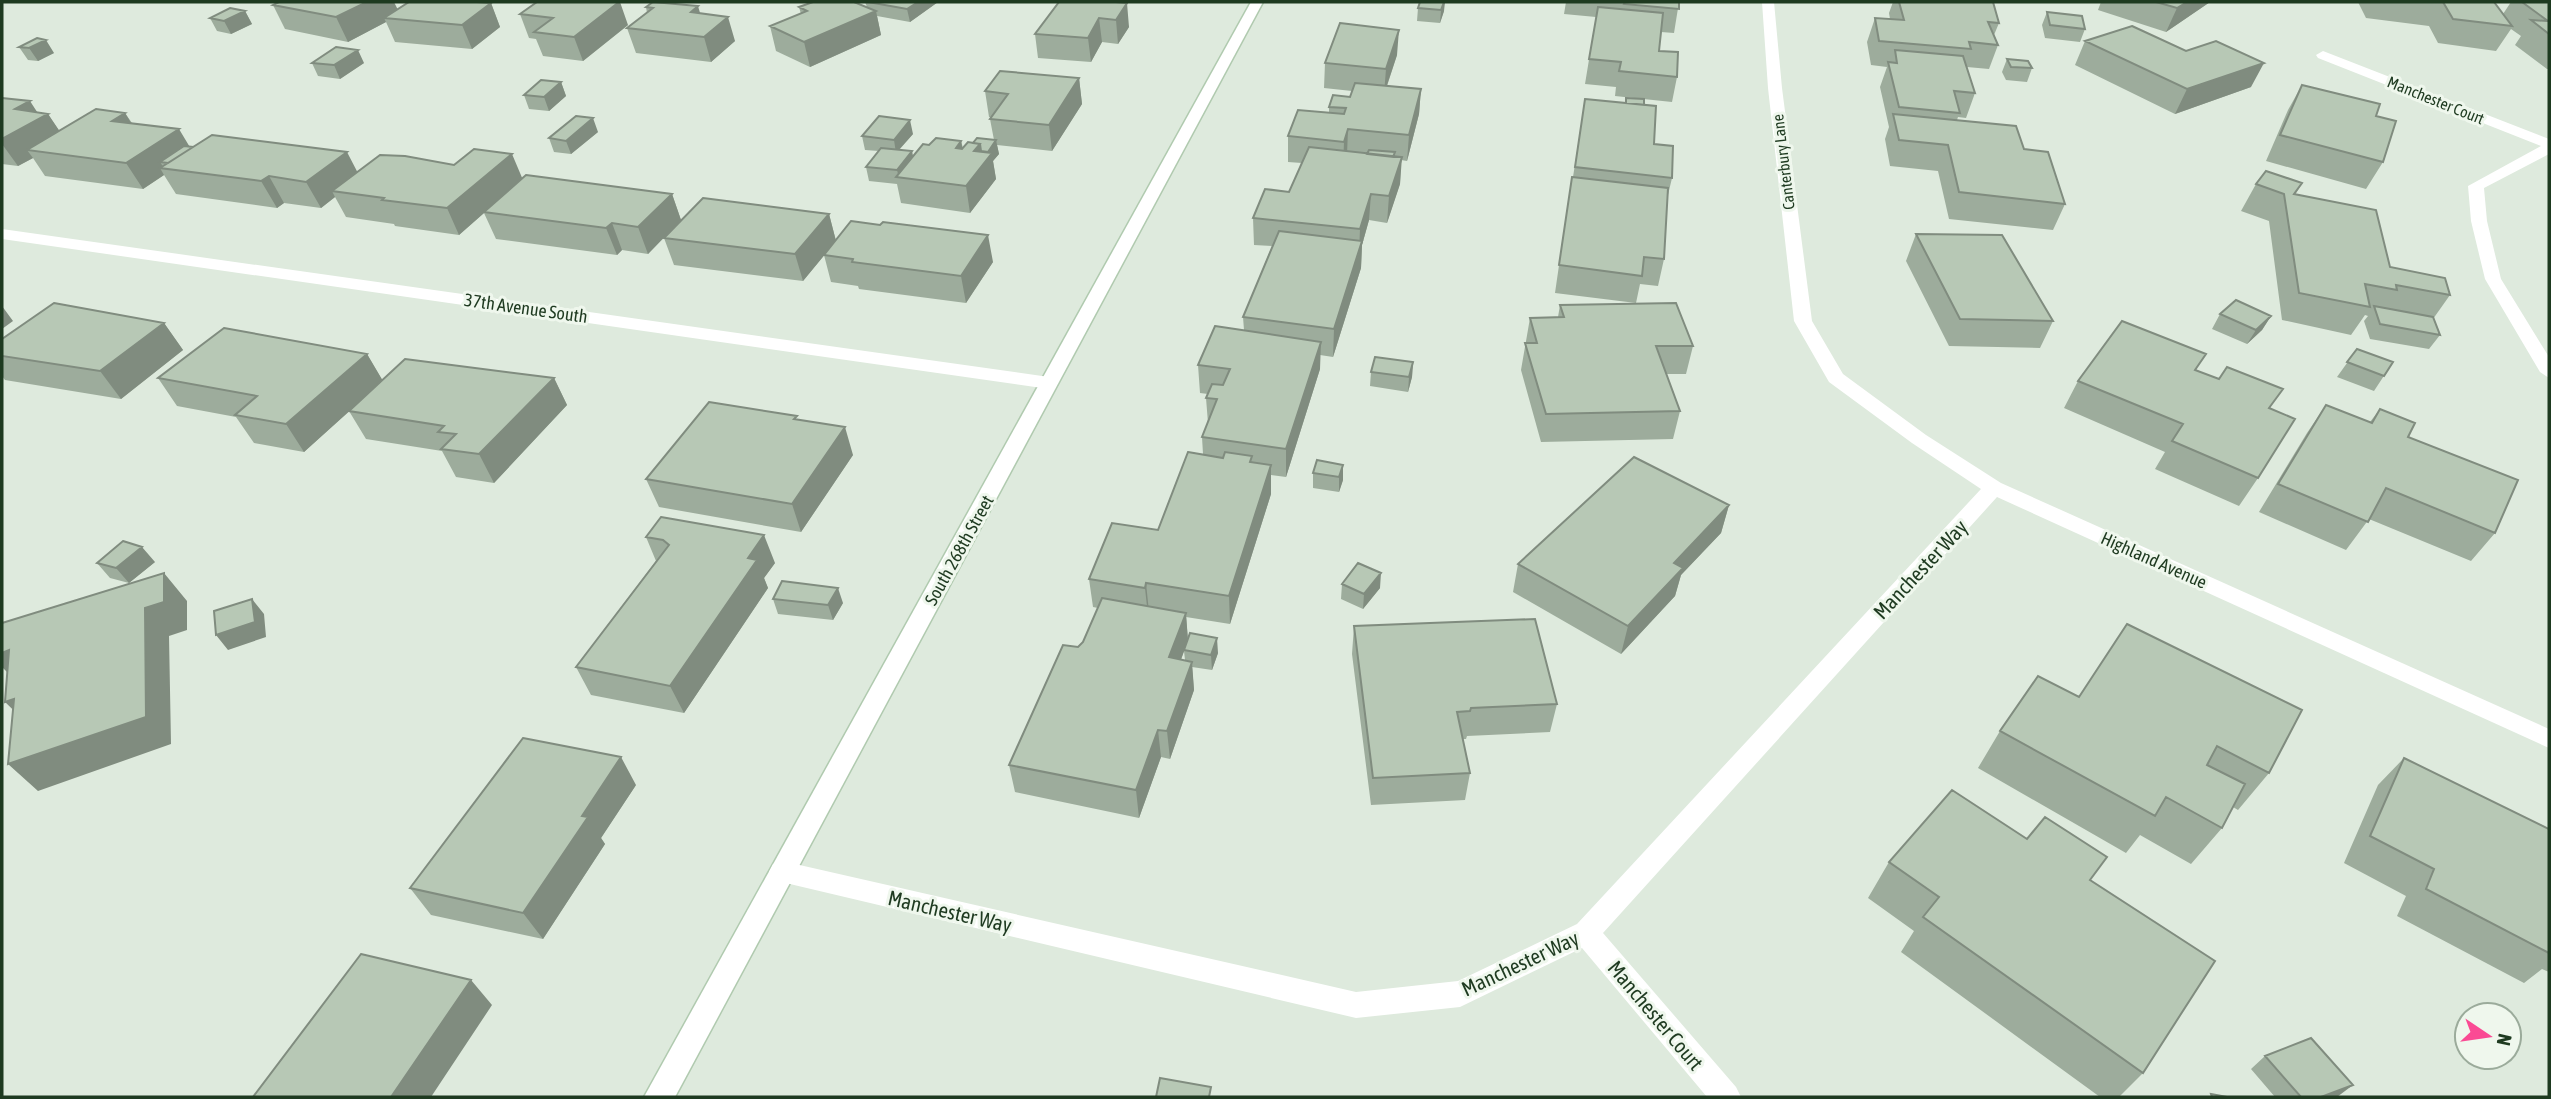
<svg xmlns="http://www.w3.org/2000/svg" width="2551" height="1099" viewBox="0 0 2551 1099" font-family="'Asap Condensed',sans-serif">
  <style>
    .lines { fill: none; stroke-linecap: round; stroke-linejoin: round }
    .secondary-casing { stroke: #b0caaf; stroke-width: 3 }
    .street { fill: #fff; fill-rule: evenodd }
    .secondary { fill: #fff; fill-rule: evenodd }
    .wall { fill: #9dac9c; fill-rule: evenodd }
    .shaded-wall { fill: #808c7f }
    .building { fill: #b7c8b5; stroke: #808c7f; stroke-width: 2 }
    .labels { text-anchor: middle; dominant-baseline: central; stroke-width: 6; stroke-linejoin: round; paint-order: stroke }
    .far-street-label { font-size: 16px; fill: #1e3a20; stroke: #eff7ed }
    .street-label { font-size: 18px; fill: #1e3a20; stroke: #eff7ed }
    .near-street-label { font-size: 21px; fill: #1e3a20; stroke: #eff7ed }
  </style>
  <rect width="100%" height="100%" fill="#deeadd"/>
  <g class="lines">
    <g class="secondary-casing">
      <path id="secondary" d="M 1251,2 L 1263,2 L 675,1097 L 644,1097 Z"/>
    </g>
    <path class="street" d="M 1762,2 L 1774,2 L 1782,88 L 1812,321 L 1843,374 L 1926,435 L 2001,483 L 2549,729 L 2549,748 L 1997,497 L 1603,933 L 1736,1087 L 1741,1097 L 1707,1097 L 1582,948 L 1460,1007 L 1356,1018 L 773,880 L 769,872 L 773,864 L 782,861 L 1356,992 L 1458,981 L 1577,924 L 1981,489 L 1912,443 L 1829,382 L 1794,321 L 1768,88 Z
      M 2323,51 L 2549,139 L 2549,154 L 2484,188 L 2487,221 L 2501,279 L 2549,357 L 2549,378 L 2540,372 L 2485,279 L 2471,221 L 2468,186 L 2541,146 L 2318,58 L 2316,55 Z
      M 2,229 L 1049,377 L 1058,383 L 1049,389 L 2,239 Z"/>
    <use href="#secondary" class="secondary"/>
  </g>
  <path class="wall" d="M 865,2 L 938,2 L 910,22 L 877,16 L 881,35 L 810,67 L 776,51 L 770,26 L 801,14 L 799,7 L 867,7 Z
    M 1116,2 L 1129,27 L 1118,44 L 1102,42 L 1091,62 L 1038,58 L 1035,34 Z
    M 1420,2 L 1444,11 L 1440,23 L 1417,21 L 1418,8 Z
    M 1566,2 L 1679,2 L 1674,33 L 1661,32 L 1659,51 L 1677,77 L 1672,102 L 1615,96 L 1616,87 L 1585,84 L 1596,17 L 1564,14 Z
    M 1893,2 L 1993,2 L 1999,23 L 1994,35 L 1998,45 L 1989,69 L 1967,67 L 1975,93 L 1966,118 L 1958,117 L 1957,120 L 2024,149 L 2065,204 L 2053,230 L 1949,219 L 1938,171 L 1890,166 L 1885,139 L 1889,127 L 1880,87 L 1887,67 L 1871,65 L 1867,42 L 1875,18 L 1890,19 L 1889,13 Z
    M 2101,2 L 2210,2 L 2166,32 L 2098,10 Z
    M 2358,2 L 2494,2 L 2503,14 L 2511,2 L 2549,2 L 2549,69 L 2547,69 L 2515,45 L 2521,36 L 2511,29 L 2496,51 L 2438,43 L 2429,26 L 2366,18 Z
    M 491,3 L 500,27 L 472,49 L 395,42 L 386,22 L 348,42 L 285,29 L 273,5 L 398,9 Z
    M 646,7 L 701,14 L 735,41 L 711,62 L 636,53 L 627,28 L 647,13 Z
    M 245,11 L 252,24 L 231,34 L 217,31 L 210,18 Z
    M 2047,12 L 2085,29 L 2080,42 L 2045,38 L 2042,25 Z
    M 520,14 L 628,25 L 583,61 L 543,56 L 536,39 L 529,38 Z
    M 2085,41 L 2251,87 L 2175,114 L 2075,65 Z
    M 19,47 L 54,53 L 38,61 L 28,60 Z
    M 1397,55 L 1387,86 L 1421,89 L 1419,114 L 1407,161 L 1401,160 L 1400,184 L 1387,223 L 1369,220 L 1362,245 L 1361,268 L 1333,357 L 1320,355 L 1320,369 L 1286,477 L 1271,475 L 1271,494 L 1230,624 L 1186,617 L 1188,640 L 1218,653 L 1212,670 L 1192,667 L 1194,690 L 1170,759 L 1161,757 L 1139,818 L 1015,792 L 1009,765 L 1078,647 L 1083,642 L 1098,608 L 1093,607 L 1089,579 L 1158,530 L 1203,454 L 1202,437 L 1208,423 L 1206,398 L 1208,394 L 1200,393 L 1198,365 L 1244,330 L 1243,317 L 1272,246 L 1254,245 L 1253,218 L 1289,192 L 1302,163 L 1288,162 L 1288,136 L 1329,113 L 1329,107 L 1350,97 L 1352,91 L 1324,88 L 1325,63 ZM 1184,651 L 1185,660 L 1181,660 Z
    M 2007,59 L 2032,68 L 2027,82 L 2006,80 L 2002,72 Z
    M 312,63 L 364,63 L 340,79 L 318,76 Z
    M 1079,78 L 1082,104 L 1052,151 L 997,145 L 999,154 L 993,161 L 996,179 L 970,213 L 901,203 L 897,184 L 869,181 L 866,167 L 879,151 L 865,150 L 862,136 L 913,134 L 899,150 L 913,156 L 929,145 L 961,141 L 963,148 L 973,143 L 994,140 L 990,119 L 992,117 L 989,117 L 985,91 Z
    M 561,82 L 566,96 L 549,111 L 529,109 L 524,95 Z
    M 2302,85 L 2376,116 L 2383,162 L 2366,189 L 2266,161 L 2288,110 Z
    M 2,98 L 37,112 L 48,114 L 59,131 L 125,113 L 132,123 L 190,147 L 357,172 L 523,179 L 672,194 L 681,220 L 648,254 L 622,250 L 617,255 L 496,239 L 484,213 L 459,235 L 395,226 L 394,224 L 346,217 L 335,197 L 321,208 L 284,203 L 277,208 L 176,194 L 164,175 L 143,189 L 45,176 L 33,158 L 18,166 L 2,164 Z
    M 1626,98 L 1644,105 L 1654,144 L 1672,178 L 1667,199 L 1664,259 L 1658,286 L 1640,284 L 1636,303 L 1555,293 L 1568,203 L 1572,177 L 1573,177 L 1585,99 L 1625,103 Z
    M 598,132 L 571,154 L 554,152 L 549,138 Z
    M 2302,183 L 2295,195 L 2390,267 L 2450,295 L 2433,319 L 2440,335 L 2429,349 L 2370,339 L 2364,321 L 2368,316 L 2365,315 L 2351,335 L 2282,320 L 2269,221 L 2241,211 L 2256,184 Z
    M 829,214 L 836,241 L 993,262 L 966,303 L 859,289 L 858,286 L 831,282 L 824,255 L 831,247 L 803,281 L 674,265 L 664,238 Z
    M 1916,234 L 2053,321 L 2040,348 L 1949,346 L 1906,261 Z
    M 1560,305 L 1693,346 L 1686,374 L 1666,374 L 1680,411 L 1673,439 L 1541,442 L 1521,370 L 1530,318 L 1558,317 Z
    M 2220,314 L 2271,316 L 2262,330 L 2247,344 L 2212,329 Z
    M 164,323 L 183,350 L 121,399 L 5,380 L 2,376 L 2,339 Z
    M 2357,349 L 2393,362 L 2374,391 L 2337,377 Z
    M 367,354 L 382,380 L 554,378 L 567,405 L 494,483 L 456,477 L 442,451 L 366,439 L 349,411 L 304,452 L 254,443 L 236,417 L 177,406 L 158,378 Z
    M 1413,362 L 1412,377 L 1408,392 L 1370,386 L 1371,372 Z
    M 2197,370 L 2270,409 L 2258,478 L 2239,506 L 2155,469 L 2165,452 L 2064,408 L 2078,381 Z
    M 2326,405 L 2370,422 L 2380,409 L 2408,437 L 2495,533 L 2471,561 L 2369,519 L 2346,550 L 2259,512 L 2307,433 Z
    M 798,420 L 853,455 L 801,532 L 659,507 L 646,479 Z
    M 1343,465 L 1343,480 L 1339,492 L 1313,488 L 1313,473 Z
    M 1729,505 L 1721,533 L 1681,575 L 1675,596 L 1621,654 L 1513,592 L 1518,564 Z
    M 646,537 L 775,563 L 764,578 L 768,588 L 684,713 L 591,695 L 576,667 L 656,561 Z
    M 155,562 L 129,583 L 110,578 L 97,563 Z
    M 1342,584 L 1380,588 L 1363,609 L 1341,599 Z
    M 773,599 L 843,603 L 833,620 L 778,614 Z
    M 2127,624 L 2269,773 L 2238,810 L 2233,807 L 2222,828 L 2191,864 L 2140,835 L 2126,853 L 1978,768 L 2000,731 L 2079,697 Z
    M 1354,626 L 1557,704 L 1550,732 L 1467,736 L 1466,739 L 1463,739 L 1470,773 L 1465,800 L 1371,805 L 1352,654 Z
    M 2404,758 L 2549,829 L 2549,972 L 2542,969 L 2524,983 L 2397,916 L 2406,896 L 2344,863 L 2378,785 Z
    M 636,785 L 601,838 L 605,844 L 543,939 L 431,915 L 410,888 Z
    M 1889,862 L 2090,880 L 2143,1073 L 2119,1097 L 2100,1097 L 1901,952 L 1914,931 L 1868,898 Z
    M 2265,1056 L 2337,1097 L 2275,1097 L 2251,1069 Z"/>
  <path class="shaded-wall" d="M 367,2 L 394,2 L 400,14 L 384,18 L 386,22 L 348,42 L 336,17 Z
    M 619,2 L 620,2 L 628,25 L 583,61 L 574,37 Z
    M 918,2 L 938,2 L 910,22 L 907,9 Z
    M 1444,2 L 1445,2 L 1444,11 L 1440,23 L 1441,10 Z
    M 2187,2 L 2210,2 L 2166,32 L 2177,8 Z
    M 491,3 L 500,27 L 472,49 L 462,25 Z
    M 1127,3 L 1129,27 L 1118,44 L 1116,20 Z
    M 698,6 L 705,30 L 691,12 Z
    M 245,11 L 252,24 L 231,34 L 224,21 Z
    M 876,11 L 881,35 L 810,67 L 804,42 Z
    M 728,17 L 735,41 L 711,62 L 704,37 Z
    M 1099,18 L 1102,42 L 1091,62 L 1088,38 Z
    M 1399,30 L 1397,55 L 1384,94 L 1386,69 Z
    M 46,40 L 54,53 L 38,61 L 29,48 Z
    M 358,50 L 364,63 L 340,79 L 334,65 Z
    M 2264,63 L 2251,87 L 2175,114 L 2187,89 Z
    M 1079,78 L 1082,104 L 1052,151 L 1049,125 Z
    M 561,82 L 566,96 L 549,111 L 544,97 Z
    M 1421,89 L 1419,114 L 1407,161 L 1409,135 Z
    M 30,101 L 41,118 L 48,114 L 65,139 L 27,150 L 33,158 L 18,166 L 2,144 L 2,139 L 15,109 Z
    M 125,113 L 141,139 L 112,121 Z
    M 593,118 L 598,132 L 571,154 L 566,141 Z
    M 910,120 L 913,134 L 896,153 L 894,140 Z
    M 179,129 L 194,154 L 178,164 L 160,162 L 164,168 L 160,168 L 164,175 L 143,189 L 126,163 Z
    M 1348,129 L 1347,155 L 1343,167 L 1344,142 Z
    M 996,140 L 999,154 L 993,161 L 996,179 L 970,213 L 966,186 L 974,151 L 980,144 L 988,152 Z
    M 961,141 L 966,167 L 956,148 Z
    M 912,151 L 915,165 L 899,178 L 897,170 Z
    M 347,152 L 361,179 L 332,191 L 335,197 L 321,208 L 306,182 Z
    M 512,154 L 523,180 L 484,212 L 484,213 L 459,235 L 447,208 Z
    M 1402,157 L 1400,184 L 1387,223 L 1389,196 Z
    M 269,176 L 284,203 L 277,208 L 261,181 Z
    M 672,194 L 681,220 L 648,254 L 638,227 Z
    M 1371,194 L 1369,220 L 1362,245 L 1361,268 L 1333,357 L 1334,329 L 1359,252 L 1360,229 Z
    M 829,214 L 836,241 L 803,281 L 795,254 Z
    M 612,223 L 622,250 L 617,255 L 606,228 Z
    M 988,235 L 993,262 L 966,303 L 961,276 Z
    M 2,306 L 13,321 L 2,329 Z
    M 2271,316 L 2262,330 L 2247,344 L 2256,330 Z
    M 164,323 L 183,350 L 121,399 L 100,371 Z
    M 1321,342 L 1320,369 L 1286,477 L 1286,449 Z
    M 367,354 L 383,381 L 304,452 L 286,424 Z
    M 1413,362 L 1412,377 L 1408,392 L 1409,377 Z
    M 554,378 L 567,405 L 494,483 L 479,454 Z
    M 845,427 L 853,455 L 801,532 L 792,504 Z
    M 1271,465 L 1271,494 L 1230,624 L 1229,596 Z
    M 1343,465 L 1343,480 L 1339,492 L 1339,477 Z
    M 1729,505 L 1721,533 L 1681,575 L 1675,596 L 1621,654 L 1628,626 L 1674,563 Z
    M 764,535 L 775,563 L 764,578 L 768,588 L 684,713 L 670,686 L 748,558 Z
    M 142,547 L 155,562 L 129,583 L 116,568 Z
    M 164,573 L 187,601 L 187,630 L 169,636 L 171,744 L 38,791 L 8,764 L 145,608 Z
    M 1381,573 L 1380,588 L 1363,609 L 1364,594 Z
    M 1146,583 L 1149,612 L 1148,616 L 1145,588 Z
    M 838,588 L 843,603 L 833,620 L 828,605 Z
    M 252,599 L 264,614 L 266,637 L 228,650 L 216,635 Z
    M 1186,613 L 1188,641 L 1171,685 L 1169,657 Z
    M 1217,638 L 1218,653 L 1212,670 L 1211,655 Z
    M 9,650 L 19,684 L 2,667 L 2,653 Z
    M 1192,662 L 1194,690 L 1170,759 L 1167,731 Z
    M 14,699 L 34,730 L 5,702 Z
    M 1158,730 L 1161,757 L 1139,818 L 1136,790 Z
    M 621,757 L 636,785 L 601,838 L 605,844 L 543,939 L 523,913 L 582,816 Z
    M 471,980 L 492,1005 L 431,1097 L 391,1097 Z
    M 2353,1085 L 2337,1097 L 2321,1097 Z"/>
  <path class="building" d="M 279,2 L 367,2 L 336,17 L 273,5 Z
    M 409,2 L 477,2 L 491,3 L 462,25 L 384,18 Z
    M 537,2 L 619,2 L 574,37 L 534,32 L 553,18 L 520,14 Z
    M 653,2 L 698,6 L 691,12 L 728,17 L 704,37 L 627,28 L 653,8 L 646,7 Z
    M 813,2 L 854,2 L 876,11 L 804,42 L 770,26 L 807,11 L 799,7 Z
    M 868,2 L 918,2 L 907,9 Z
    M 1059,2 L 1116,2 L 1127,3 L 1116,20 L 1099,18 L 1088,38 L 1035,34 Z
    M 1420,2 L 1444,2 L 1441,10 L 1418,8 Z
    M 1625,2 L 1679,2 L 1679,9 L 1624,4 Z
    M 1899,2 L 1993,2 L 1999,23 L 1988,22 L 1998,45 L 1969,42 L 1971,49 L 1879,41 L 1875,18 L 1904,20 Z
    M 2156,2 L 2187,2 L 2177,8 Z
    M 2440,2 L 2494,2 L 2512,26 L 2453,19 L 2443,2 Z
    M 2522,2 L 2549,2 L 2549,34 L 2531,20 L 2548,21 Z
    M 1598,7 L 1663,13 L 1659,51 L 1678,52 L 1677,77 L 1619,71 L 1621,62 L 1589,59 Z
    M 230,8 L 245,11 L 224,21 L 210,18 Z
    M 2047,12 L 2082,16 L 2085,29 L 2050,25 Z
    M 1340,23 L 1399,30 L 1386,69 L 1325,63 Z
    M 2132,26 L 2186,51 L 2216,41 L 2264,63 L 2187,89 L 2085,41 Z
    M 37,38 L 46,40 L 29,48 L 19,47 Z
    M 336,47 L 358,50 L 334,65 L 312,63 Z
    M 1895,50 L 1963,56 L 1975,93 L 1954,91 L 1960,113 L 1899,107 L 1888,62 L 1897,63 Z
    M 2007,59 L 2028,61 L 2032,68 L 2011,67 Z
    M 1000,71 L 1079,78 L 1049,125 L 990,119 L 1008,94 L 985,91 Z
    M 541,80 L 561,82 L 544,97 L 524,95 Z
    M 1355,83 L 1421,89 L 1409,135 L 1348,129 L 1344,142 L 1288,136 L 1298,110 L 1344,114 L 1346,108 L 1329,107 L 1333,95 L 1350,97 Z
    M 2302,85 L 2380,104 L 2376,116 L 2396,121 L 2383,162 L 2280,135 Z
    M 2,98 L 30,101 L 15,109 L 48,114 L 2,139 Z
    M 1626,98 L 1644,99 L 1644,105 L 1626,103 Z
    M 1585,99 L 1656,106 L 1654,144 L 1673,146 L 1672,178 L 1575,167 Z
    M 96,109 L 125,113 L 112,121 L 179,129 L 126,163 L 27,150 Z
    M 1893,114 L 2016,126 L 2024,149 L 2048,152 L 2065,204 L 1959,192 L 1948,145 L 1899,140 Z
    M 576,116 L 593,118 L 566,141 L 549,138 Z
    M 879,116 L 910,120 L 894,140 L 862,136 Z
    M 212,135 L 347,152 L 306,182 L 269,176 L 261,181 L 160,168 Z
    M 936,138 L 961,141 L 956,148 L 962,149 L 968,142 L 980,144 L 974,151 L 992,153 L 966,186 L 896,177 L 923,144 L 929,145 Z
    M 977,138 L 996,140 L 988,152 L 981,151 L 980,144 L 973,143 Z
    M 184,146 L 193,147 L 168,163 L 160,162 Z
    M 1309,147 L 1402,157 L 1389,196 L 1371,194 L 1360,229 L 1253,218 L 1265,189 L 1289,192 Z
    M 881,148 L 912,151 L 897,170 L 866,167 Z
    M 474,149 L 512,154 L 447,208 L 382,200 L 384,198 L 332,191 L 380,155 L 405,156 L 454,165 Z
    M 1369,150 L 1395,152 L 1393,157 L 1367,154 Z
    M 2266,171 L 2302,183 L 2294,194 L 2376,210 L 2390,267 L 2445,278 L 2450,295 L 2396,285 L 2397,290 L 2365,284 L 2370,307 L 2299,293 L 2284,194 L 2256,184 Z
    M 526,175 L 672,194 L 638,227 L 612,223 L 606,228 L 484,212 Z
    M 1572,177 L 1668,188 L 1664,259 L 1644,257 L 1642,276 L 1559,265 Z
    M 703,198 L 829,214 L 795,254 L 664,238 Z
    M 851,221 L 880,225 L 883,222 L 988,235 L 961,276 L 852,262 L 853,259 L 824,255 Z
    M 1279,231 L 1362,241 L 1334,329 L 1243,317 Z
    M 1916,234 L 2002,235 L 2053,321 L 1960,319 Z
    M 2236,300 L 2271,316 L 2256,330 L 2220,314 Z
    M 54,303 L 164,323 L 100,371 L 2,356 L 2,339 Z
    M 1676,303 L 1693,346 L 1656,346 L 1680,411 L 1546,414 L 1525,343 L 1537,343 L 1530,318 L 1564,317 L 1560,305 Z
    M 2374,306 L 2433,317 L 2440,335 L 2380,324 Z
    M 2122,321 L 2206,354 L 2195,370 L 2219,379 L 2227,367 L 2283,389 L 2269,408 L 2295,419 L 2258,478 L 2172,441 L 2183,424 L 2078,381 Z
    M 1215,326 L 1321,342 L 1286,449 L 1202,437 L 1217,399 L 1206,398 L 1212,384 L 1223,385 L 1230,369 L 1198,365 Z
    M 224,328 L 367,354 L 286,424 L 235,415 L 257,396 L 158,378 Z
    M 2357,349 L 2393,362 L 2384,376 L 2347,362 Z
    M 1375,357 L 1413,362 L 1409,377 L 1371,372 Z
    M 405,359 L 554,378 L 479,454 L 441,449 L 456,434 L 438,432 L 444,426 L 349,411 Z
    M 709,402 L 797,416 L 794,419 L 845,427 L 792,504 L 646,479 Z
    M 2326,405 L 2372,423 L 2380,409 L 2415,423 L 2408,437 L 2518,480 L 2495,533 L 2386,488 L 2368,522 L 2278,484 Z
    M 1188,452 L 1223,458 L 1225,452 L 1252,456 L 1250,462 L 1271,465 L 1229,596 L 1146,583 L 1145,588 L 1089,579 L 1112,523 L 1158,530 Z
    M 1634,457 L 1729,505 L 1674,563 L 1683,568 L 1628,626 L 1518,564 Z
    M 1317,460 L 1343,465 L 1339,477 L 1313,473 Z
    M 661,517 L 764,535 L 748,558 L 757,560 L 670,686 L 576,667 L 669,545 L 663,540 L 646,537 Z
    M 123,541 L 142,547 L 116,568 L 97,563 Z
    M 1358,563 L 1381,573 L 1364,594 L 1342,584 Z
    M 164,573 L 164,602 L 145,608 L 146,717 L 8,764 L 14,699 L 5,702 L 9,650 L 2,653 L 2,623 Z
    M 782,581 L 838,588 L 828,605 L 773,599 Z
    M 1102,598 L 1186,613 L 1169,657 L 1192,662 L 1167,731 L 1158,730 L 1136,790 L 1009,765 L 1063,645 L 1078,647 L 1083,642 Z
    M 252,599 L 255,622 L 216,635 L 214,611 Z
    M 1535,619 L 1557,704 L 1471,708 L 1470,711 L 1457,712 L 1470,773 L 1373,778 L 1354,626 Z
    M 2127,624 L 2302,710 L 2269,773 L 2217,746 L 2207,765 L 2245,784 L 2222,828 L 2166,797 L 2155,816 L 2000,731 L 2038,676 L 2079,697 Z
    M 1190,633 L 1217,638 L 1211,655 L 1184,650 Z
    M 523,738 L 621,757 L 582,816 L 588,817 L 523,913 L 410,888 Z
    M 2404,758 L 2549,829 L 2549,953 L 2426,889 L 2434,869 L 2370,836 Z
    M 1952,790 L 2027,839 L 2045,817 L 2107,857 L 2090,880 L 2215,961 L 2143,1073 L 1923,917 L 1939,897 L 1889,862 Z
    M 361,954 L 471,980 L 391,1097 L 253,1097 Z
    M 2311,1038 L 2353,1085 L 2321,1097 L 2301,1097 L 2265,1056 Z
    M 1160,1078 L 1211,1087 L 1209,1097 L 1156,1097 Z
    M 2211,1094 L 2227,1097 L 2212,1097 Z"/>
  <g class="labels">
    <g class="far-street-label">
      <text transform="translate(2436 100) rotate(22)">Manchester Court</text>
      <text transform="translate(1783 162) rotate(-97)">Canterbury Lane</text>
    </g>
    <g class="street-label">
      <text transform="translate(526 308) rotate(8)">37th Avenue South</text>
      <text transform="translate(959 550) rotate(-61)">South 268th Street</text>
      <text transform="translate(2154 560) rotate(24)">Highland Avenue</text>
    </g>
    <g class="near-street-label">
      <text transform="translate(1920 569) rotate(-47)">Manchester Way</text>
      <text transform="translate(950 911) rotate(13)">Manchester Way</text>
      <text transform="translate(1520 963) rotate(-25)">Manchester Way</text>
      <text transform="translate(1656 1015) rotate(50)">Manchester Court</text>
    </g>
  </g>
  <rect width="2551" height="1099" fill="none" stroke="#1e3a20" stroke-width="7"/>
  <g transform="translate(2488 1036) rotate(103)"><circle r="33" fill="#eff7ed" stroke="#9bab9b" stroke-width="2"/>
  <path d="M0-5L12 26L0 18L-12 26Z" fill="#fa4a94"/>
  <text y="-10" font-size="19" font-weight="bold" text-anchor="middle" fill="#1e3a20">N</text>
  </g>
</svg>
